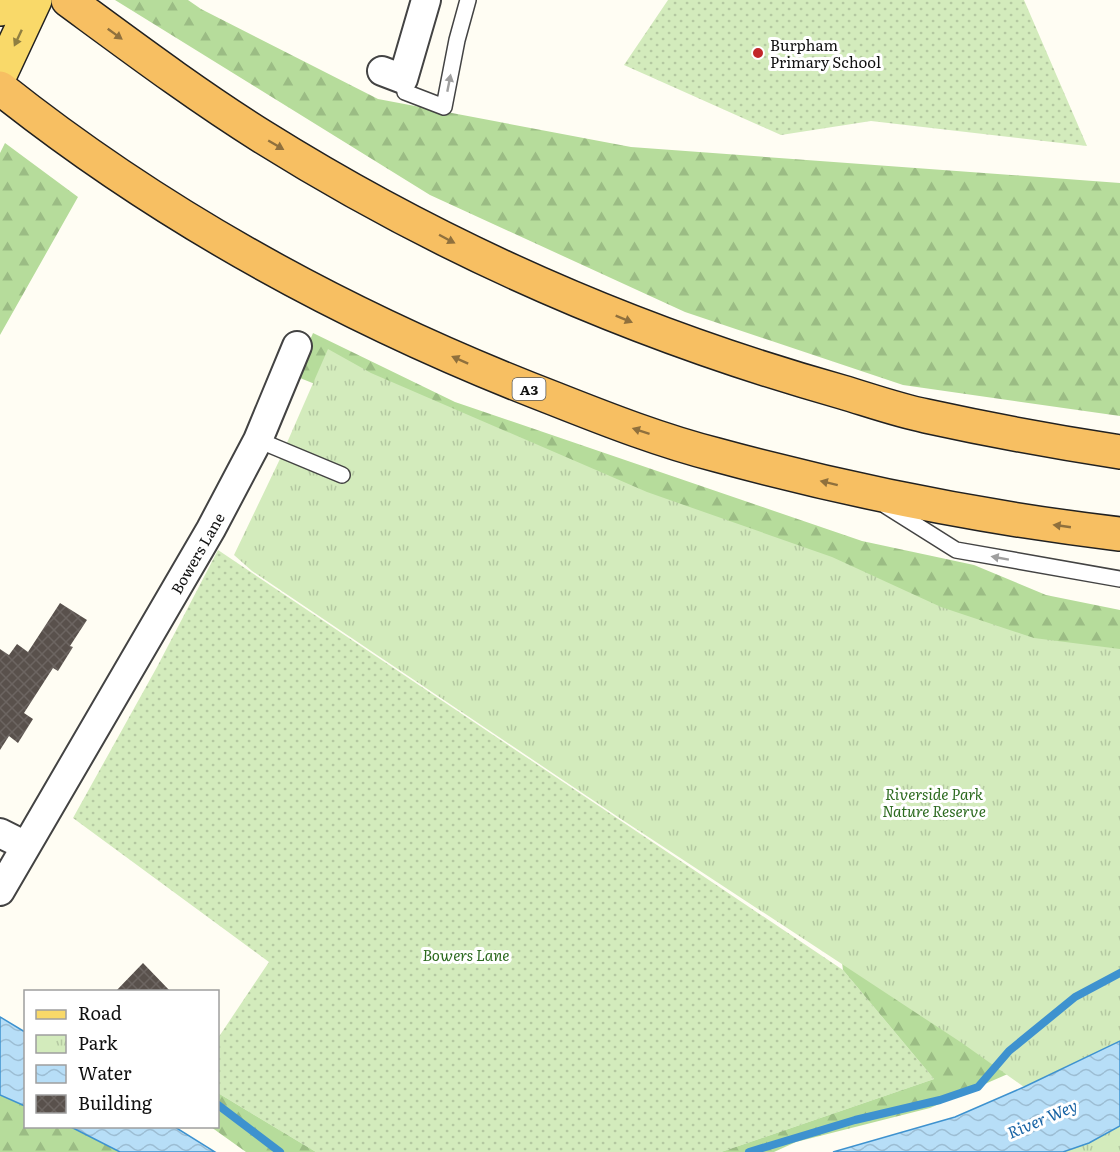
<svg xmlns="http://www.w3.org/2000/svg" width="1120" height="1152" viewBox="0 0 1120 1152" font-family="Literata,serif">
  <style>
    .grass { fill: url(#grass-dots) }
    .forest { fill: url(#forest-firs) }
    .park { fill: url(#park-tufts) }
    .water { fill: url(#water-waves); stroke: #3e92cf; stroke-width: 1.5 }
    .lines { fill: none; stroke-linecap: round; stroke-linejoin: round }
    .stream { stroke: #3e92cf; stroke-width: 8 }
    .building { fill: url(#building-cross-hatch) }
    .service-casing { stroke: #434343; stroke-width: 18 }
    .minor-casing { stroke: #434343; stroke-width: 32 }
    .primary-casing { stroke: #212121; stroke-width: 36 }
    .trunk-casing { stroke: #212121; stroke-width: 36 }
    .service { stroke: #fff; stroke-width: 15 }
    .minor { stroke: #fff; stroke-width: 28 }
    .primary { stroke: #f9d969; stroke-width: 33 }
    .trunk { stroke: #f7bf62; stroke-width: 33 }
    .oneway { fill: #8f703d }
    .oneway2 { fill: #907f41 }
    .oneway3 { fill: #9f9f9f }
    .poi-dot { fill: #c2262a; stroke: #fff; stroke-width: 2 }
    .labels { text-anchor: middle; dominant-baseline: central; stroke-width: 6; stroke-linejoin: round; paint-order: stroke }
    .shield { fill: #fff; stroke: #585858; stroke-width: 1.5 }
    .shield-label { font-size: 14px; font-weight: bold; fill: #101010 }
    .poi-label { font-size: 15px; fill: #101010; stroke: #fff; text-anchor: start }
    .street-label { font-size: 15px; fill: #101010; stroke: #fff }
    .park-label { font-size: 15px; font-style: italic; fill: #2c6a1f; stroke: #fff }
    .water-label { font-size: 16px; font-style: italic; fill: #1763a4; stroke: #fff }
  </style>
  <defs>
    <pattern id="grass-dots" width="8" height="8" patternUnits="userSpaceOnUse" patternTransform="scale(1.5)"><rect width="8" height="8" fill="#d3ebbc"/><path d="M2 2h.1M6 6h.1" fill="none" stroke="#b4c8a1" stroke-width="1.8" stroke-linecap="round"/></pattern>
    <pattern id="forest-firs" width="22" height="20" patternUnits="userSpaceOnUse" patternTransform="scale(1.5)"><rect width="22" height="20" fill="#b6dc9b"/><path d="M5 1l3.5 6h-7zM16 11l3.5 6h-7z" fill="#9bbc84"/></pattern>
    <pattern id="park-tufts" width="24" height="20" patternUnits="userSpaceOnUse" patternTransform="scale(1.5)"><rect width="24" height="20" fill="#d3ebbc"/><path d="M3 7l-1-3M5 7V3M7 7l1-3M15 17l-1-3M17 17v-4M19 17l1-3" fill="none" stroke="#b4c8a1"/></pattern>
    <pattern id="water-waves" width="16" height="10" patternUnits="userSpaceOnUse" patternTransform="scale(1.5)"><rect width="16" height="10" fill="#b7def7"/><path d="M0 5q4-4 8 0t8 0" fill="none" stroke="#9cbdd3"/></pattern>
    <pattern id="building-cross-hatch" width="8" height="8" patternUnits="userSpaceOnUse" patternTransform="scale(1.5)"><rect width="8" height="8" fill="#59514c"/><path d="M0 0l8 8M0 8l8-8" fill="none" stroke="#6c6561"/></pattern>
  </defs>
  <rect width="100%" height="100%" fill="#fffdf3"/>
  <path class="grass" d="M 668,0 L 1024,0 L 1087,146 L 871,121 L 781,135 L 624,65 Z
    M 218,550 L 843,970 L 934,1079 L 721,1152 L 316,1152 L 218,1093 L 218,1038 L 269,962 L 73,818 L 157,667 Z"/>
  <path class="forest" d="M 115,0 L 188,0 L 201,9 L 378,99 L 631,147 L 1120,183 L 1120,416 L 903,385 L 685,312 L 430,195 Z
    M 5,143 L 78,197 L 0,335 L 0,153 Z
    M 313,333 L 455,402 L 862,541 L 974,565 L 1046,595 L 1120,610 L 1120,684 L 402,419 L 295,376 Z
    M 838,934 L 1040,1060 L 930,1108 L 796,1142 L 774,1152 L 721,1152 L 934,1079 L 843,970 Z
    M 218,1093 L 316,1152 L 246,1152 L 211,1127 L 218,1126 Z
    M 0,1095 L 25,1106 L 26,1126 L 71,1127 L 120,1152 L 0,1152 Z"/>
  <path class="park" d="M 328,349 L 371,373 L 647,492 L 832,557 L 941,607 L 1034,638 L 1120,649 L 1120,1041 L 1024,1087 L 962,1043 L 621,819 L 252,571 L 234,555 L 279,461 Z
    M 1120,1126 L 1120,1152 L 1063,1152 L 1089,1143 Z"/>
  <path class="water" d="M 0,1017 L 25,1032 L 25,1106 L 0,1095 Z
    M 1120,1041 L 1120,1126 L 1089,1143 L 1063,1152 L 833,1152 L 955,1117 L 1024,1087 Z
    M 71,1127 L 175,1127 L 215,1152 L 120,1152 Z"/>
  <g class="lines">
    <path class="stream" d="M 218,1105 L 280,1152
      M 749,1152 L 855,1120 L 940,1100 L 978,1087 L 1009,1051 L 1075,997 L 1120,973"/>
  </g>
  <path class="building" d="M 60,603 L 87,620 L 70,646 L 73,647 L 58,671 L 53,668 L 24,713 L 33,719 L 18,743 L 9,736 L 0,750 L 0,649 L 9,655 L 17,644 L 28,652 Z
    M 143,963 L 171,992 L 115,992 Z"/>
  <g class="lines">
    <g class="service-casing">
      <path id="service" d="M 403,79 L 405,92 L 444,107 L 457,40 L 468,0
        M 258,440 L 342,475
        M 886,506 L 956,550 L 1120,579"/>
    </g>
    <g class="minor-casing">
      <path id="minor" d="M 382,71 L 403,79 L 426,0
        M 0,833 L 26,846
        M 0,891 L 211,529 L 258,440 L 297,346"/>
    </g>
    <g class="primary-casing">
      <path id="primary" d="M 0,9 L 4,0
        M 0,75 L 35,0"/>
    </g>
    <g class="trunk-casing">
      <path id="trunk" d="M 68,0 C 132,47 196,95 263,137 C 442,249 639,335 842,392 C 869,400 897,410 926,416 C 990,430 1055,442 1120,452
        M 0,88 C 166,220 357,323 555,399 C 608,420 662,441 717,455 C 849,491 984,518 1120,534"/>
    </g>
    <use href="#service" class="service"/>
    <use href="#minor" class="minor"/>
    <use href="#primary" class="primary"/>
    <use href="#trunk" class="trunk"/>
  </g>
  <defs><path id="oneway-solid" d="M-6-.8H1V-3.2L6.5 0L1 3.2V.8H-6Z" transform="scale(1.5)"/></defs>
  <g class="oneway">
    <use href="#oneway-solid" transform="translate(115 34) rotate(36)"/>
    <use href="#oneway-solid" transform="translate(276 145) rotate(30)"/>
    <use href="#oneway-solid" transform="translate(447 239) rotate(28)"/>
    <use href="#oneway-solid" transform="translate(624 319) rotate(22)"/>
    <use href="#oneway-solid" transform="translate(460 360) rotate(-156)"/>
    <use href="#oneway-solid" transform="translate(641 431) rotate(-162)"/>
    <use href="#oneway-solid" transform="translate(829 483) rotate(-166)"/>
    <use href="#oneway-solid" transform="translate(1062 526) rotate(-172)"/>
  </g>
  <use class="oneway2" href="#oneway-solid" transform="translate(18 38) rotate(115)"/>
  <g class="oneway3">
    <use href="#oneway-solid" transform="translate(449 83) rotate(-79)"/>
    <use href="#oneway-solid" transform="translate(1000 558) rotate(-170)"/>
  </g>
  <circle class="poi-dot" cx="758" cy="53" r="6"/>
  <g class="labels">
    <rect class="shield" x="512.5" y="378" width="33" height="22" rx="4.5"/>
    <g class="shield-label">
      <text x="529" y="389">A3</text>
    </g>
    <g class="poi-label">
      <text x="770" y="44">Burpham<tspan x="770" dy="17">Primary School</tspan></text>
    </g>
    <g class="street-label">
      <text transform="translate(197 553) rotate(-60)">Bowers Lane</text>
    </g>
    <g class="park-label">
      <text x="934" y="793">Riverside Park<tspan x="934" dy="17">Nature Reserve</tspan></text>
      <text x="466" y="954">Bowers Lane</text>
    </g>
    <g class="water-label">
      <text transform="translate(1042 1118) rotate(-23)">River Wey</text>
    </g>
  </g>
  <rect x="24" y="990" width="195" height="138" fill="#ffffff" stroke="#9f9f9f" stroke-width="1.5"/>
  <rect x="36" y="1010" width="30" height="9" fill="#f9d969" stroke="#9f9f9f" stroke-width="1.5"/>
  <text x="78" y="1020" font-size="18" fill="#101010">Road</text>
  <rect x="36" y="1035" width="30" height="18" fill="url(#park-tufts)" stroke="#9f9f9f" stroke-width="1.5"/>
  <text x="78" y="1050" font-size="18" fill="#101010">Park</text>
  <rect x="36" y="1065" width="30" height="18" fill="url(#water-waves)" stroke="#9f9f9f" stroke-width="1.5"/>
  <text x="78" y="1080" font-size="18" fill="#101010">Water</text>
  <rect x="36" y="1095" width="30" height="18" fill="url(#building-cross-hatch)" stroke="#9f9f9f" stroke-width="1.5"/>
  <text x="78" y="1110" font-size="18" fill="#101010">Building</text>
</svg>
